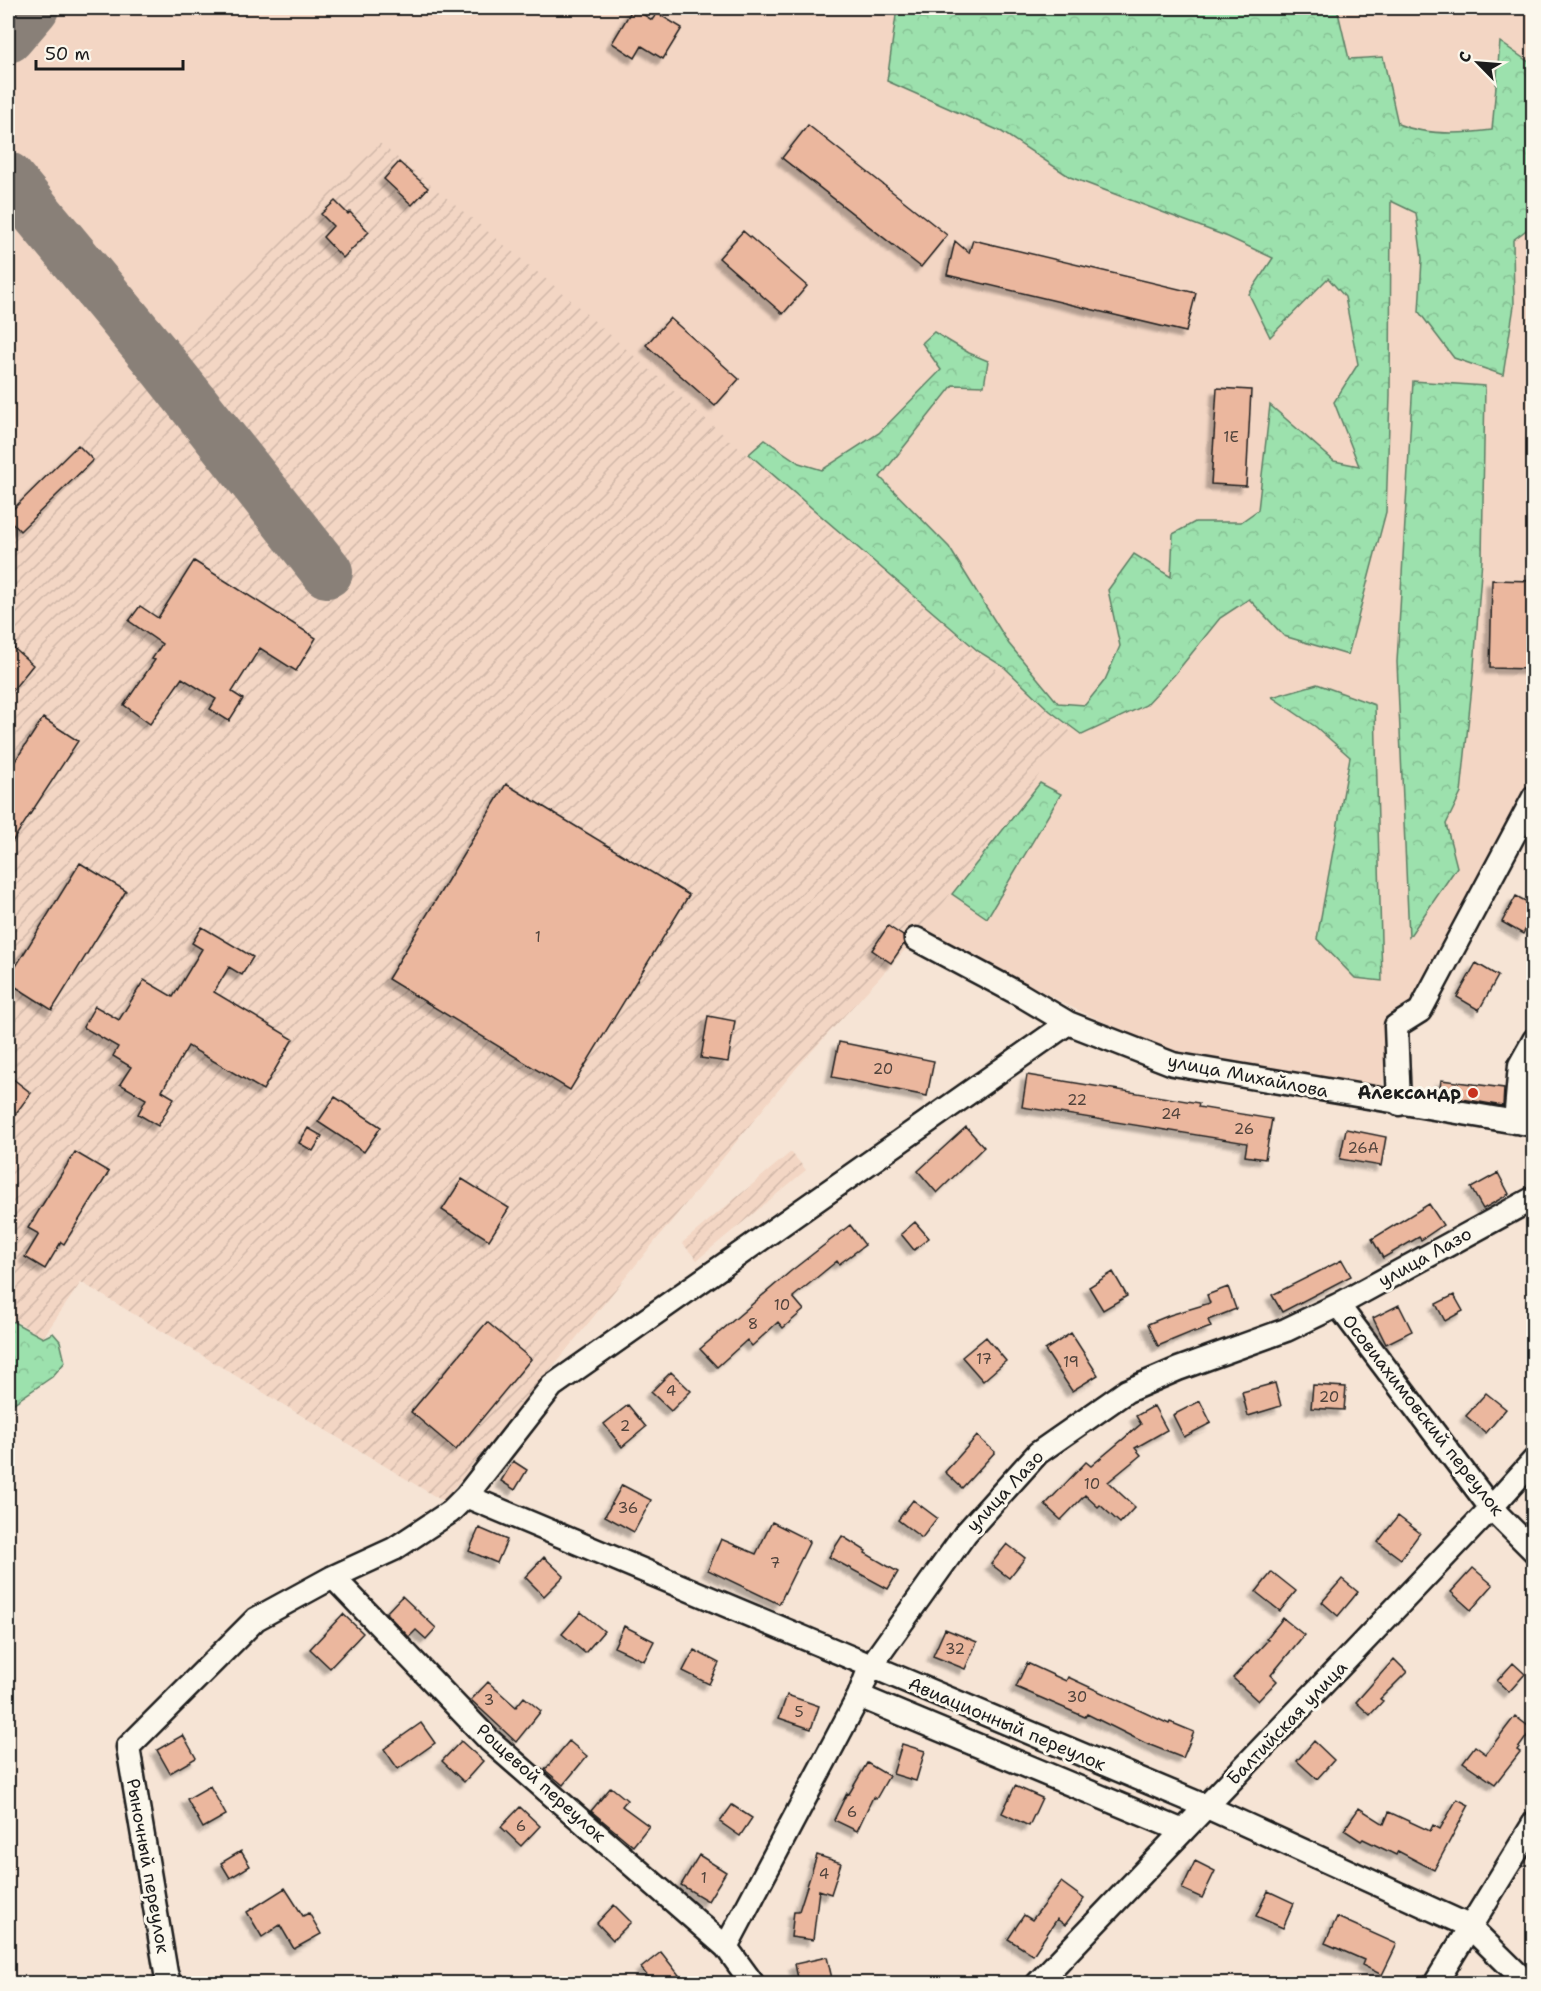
<svg xmlns="http://www.w3.org/2000/svg" width="1541" height="1991" viewBox="0 0 1541 1991" font-family="'Shantell Sans',sans-serif">
  <style>
    .built { fill: #f3d6c4 }
    .industrial { fill: url(#industrial-furrows) }
    .forest { fill: url(#forest-crowns); stroke: #5c7e64; stroke-width: 1.5 }
    .lines { fill: none; stroke-linecap: round; stroke-linejoin: round }
    .taxiway { stroke: #898078; stroke-width: 52 }
    .building { fill: #ebb79e; stroke: #1c1c1c; stroke-width: 1.5; filter: url(#shadow) }
    .minor-casing { stroke: #1c1c1c; stroke-width: 27 }
    .minor { stroke: #fbf7ec; stroke-width: 22 }
    .poi-dot { fill: #c8321e; stroke: #fbf7ec; stroke-width: 2 }
    .labels { text-anchor: middle; dominant-baseline: central; stroke-width: 6; stroke-linejoin: round; paint-order: stroke }
    .number-label { font-size: 15px; fill: #50433c }
    .street-label { font-size: 18px; fill: #1c1c1c; stroke: #fbf7ec }
    .poi-label { font-size: 18px; font-weight: bold; fill: #1c1c1c; stroke: #fbf7ec; text-anchor: end }
  </style>
  <defs>
    <pattern id="industrial-furrows" width="10" height="10" patternUnits="userSpaceOnUse" patternTransform="scale(1.5)"><rect width="10" height="10" fill="#f3d6c4"/><path d="M-1 1l2-2M0 10L10 0M9 11l2-2" fill="none" stroke="#d0b7a8"/></pattern>
    <pattern id="forest-crowns" width="20" height="18" patternUnits="userSpaceOnUse" patternTransform="scale(1.5)"><rect width="20" height="18" fill="#9ce1ad"/><path d="M2 6a3 3 0 1 1 6 0M12 15a3 3 0 1 1 6 0" fill="none" stroke="#86c094"/></pattern>
    <filter id="shadow"><feDropShadow dx="-5.5" dy="5.5" stdDeviation="1.5" flood-color="#0004"/></filter>
  </defs>
  <rect width="100%" height="100%" fill="#f6e4d5"/>
  <filter id="ink" filterUnits="userSpaceOnUse"><feTurbulence type="fractalNoise" baseFrequency=".0167" numOctaves="2"/><feDisplacementMap in="SourceGraphic" scale="12" xChannelSelector="R" yChannelSelector="G"/><feConvolveMatrix kernelMatrix="1 2 1 2 8 2 1 2 1" color-interpolation-filters="sRGB"/></filter>
  <g filter="url(#ink)">
    <path class="built" d="M 8,8 L 1533,8 L 1533,785 L 1510,826 L 1417,998 L 1390,1026 L 1382,1089 L 1178,1055 L 1073,1008 L 924,929 L 797,1067 L 443,1501 L 81,1282 L 43,1337 L 8,1316 Z"/>
    <path class="industrial" d="M 377,141 L 558,289 L 833,531 L 1071,732 L 924,929 L 797,1067 L 443,1501 L 81,1282 L 43,1337 L 8,1316 L 8,504 L 335,186 Z
      M 791,1152 L 806,1170 L 697,1260 L 682,1243 Z"/>
    <path class="forest" d="M 897,8 L 1337,8 L 1349,59 L 1383,57 L 1398,124 C 1426,136 1462,134 1492,130 L 1500,42 L 1533,65 L 1533,225 L 1513,240 L 1514,306 L 1503,375 L 1454,358 L 1419,312 L 1422,259 L 1416,213 L 1391,201 L 1390,396 L 1386,512 L 1348,655 L 1284,636 L 1249,599 L 1220,618 L 1175,674 L 1146,705 L 1082,735 L 1050,711 L 1004,667 L 978,651 L 749,454 L 765,440 L 799,463 L 822,470 L 879,433 L 941,370 L 922,343 L 934,332 L 969,353 L 988,361 L 984,386 L 953,385 L 880,477 L 949,547 L 1009,644 L 1058,703 L 1085,705 L 1105,680 L 1120,646 L 1108,590 L 1134,554 L 1171,577 L 1173,534 L 1195,522 L 1241,522 L 1258,510 L 1270,405 L 1334,461 L 1359,466 L 1334,402 L 1358,364 L 1345,297 L 1328,278 L 1270,337 L 1249,294 L 1273,258 L 1228,237 L 1070,177 L 1002,132 L 887,81 Z
      M 1413,381 L 1485,386 L 1482,559 L 1474,667 L 1461,793 L 1446,824 L 1457,867 L 1409,937 L 1397,662 Z
      M 1317,684 L 1375,705 L 1382,981 L 1355,978 L 1317,939 L 1350,757 L 1316,727 L 1272,697 Z
      M 1040,783 L 1061,794 L 987,918 L 952,894 Z
      M 8,1319 L 43,1338 L 53,1333 L 60,1341 L 65,1362 L 52,1377 L 8,1407 Z"/>
    <g class="lines">
      <path class="taxiway" d="M 8,37 L 33,8
        M 8,178 L 157,358 L 327,572"/>
    </g>
    <path class="building" d="M 633,8 L 652,20 L 657,13 L 682,28 L 663,59 L 642,46 L 635,58 L 612,43 Z
      M 808,125 L 947,235 L 921,267 L 782,158 Z
      M 399,162 L 428,188 L 412,205 L 384,179 Z
      M 335,201 L 348,214 L 350,212 L 369,232 L 343,258 L 323,237 L 333,226 L 321,214 Z
      M 743,231 L 807,286 L 783,314 L 719,258 Z
      M 973,240 L 1196,293 L 1186,332 L 947,275 L 955,241 L 969,253 Z
      M 670,318 L 739,379 L 715,406 L 646,345 Z
      M 1217,388 L 1251,390 L 1246,486 L 1211,484 Z
      M 78,445 L 93,460 L 20,531 L 8,518 L 8,514 Z
      M 194,561 L 316,638 L 296,671 L 260,648 L 232,692 L 243,699 L 229,721 L 210,709 L 216,699 L 182,678 L 150,724 L 124,705 L 155,660 L 152,659 L 162,644 L 129,621 L 140,606 L 158,618 Z
      M 1492,580 L 1533,581 L 1533,669 L 1490,668 Z
      M 8,643 L 33,665 L 8,696 Z
      M 43,718 L 78,741 L 8,848 L 8,772 Z
      M 506,784 L 689,895 L 570,1090 L 388,979 Z
      M 80,863 L 126,891 L 52,1010 L 8,982 L 8,979 Z
      M 1516,896 L 1533,905 L 1533,915 L 1523,934 L 1502,922 Z
      M 888,926 L 903,936 L 904,944 L 891,963 L 872,950 Z
      M 202,927 L 253,957 L 242,975 L 229,967 L 214,992 L 293,1039 L 263,1090 L 188,1046 L 162,1091 L 174,1098 L 158,1126 L 138,1114 L 146,1099 L 120,1084 L 131,1067 L 113,1056 L 118,1047 L 83,1027 L 95,1006 L 119,1020 L 144,980 L 173,997 L 202,949 L 192,943 Z
      M 1476,963 L 1498,976 L 1479,1010 L 1457,997 Z
      M 708,1016 L 735,1021 L 728,1062 L 701,1058 Z
      M 839,1042 L 934,1061 L 927,1096 L 832,1077 Z
      M 8,1075 L 31,1093 L 8,1124 Z
      M 1027,1075 L 1199,1103 L 1198,1107 L 1272,1119 L 1265,1159 L 1245,1156 L 1247,1143 L 1022,1107 Z
      M 1441,1080 L 1504,1088 L 1503,1106 L 1439,1095 Z
      M 335,1097 L 381,1127 L 364,1152 L 318,1122 Z
      M 966,1127 L 984,1147 L 937,1193 L 918,1171 Z
      M 308,1128 L 322,1136 L 313,1151 L 299,1143 Z
      M 1346,1129 L 1386,1137 L 1381,1166 L 1340,1159 Z
      M 75,1152 L 109,1172 L 64,1244 L 61,1242 L 45,1269 L 25,1257 L 39,1234 L 28,1228 Z
      M 1498,1173 L 1509,1194 L 1483,1209 L 1471,1188 Z
      M 462,1179 L 509,1208 L 489,1240 L 442,1210 Z
      M 1429,1204 L 1443,1225 L 1421,1240 L 1419,1237 L 1383,1258 L 1372,1239 Z
      M 915,1222 L 929,1238 L 914,1250 L 901,1234 Z
      M 850,1225 L 865,1245 L 839,1264 L 837,1261 L 793,1297 L 804,1310 L 783,1328 L 778,1322 L 752,1346 L 747,1340 L 717,1367 L 700,1349 L 791,1271 Z
      M 1342,1260 L 1351,1276 L 1282,1312 L 1272,1295 Z
      M 1113,1272 L 1127,1296 L 1103,1310 L 1089,1287 Z
      M 1228,1287 L 1236,1309 L 1208,1320 L 1211,1327 L 1194,1333 L 1194,1331 L 1158,1346 L 1148,1324 L 1170,1315 L 1210,1303 L 1207,1295 Z
      M 1454,1295 L 1463,1311 L 1445,1321 L 1436,1304 Z
      M 1399,1305 L 1412,1331 L 1386,1344 L 1373,1318 Z
      M 487,1322 L 531,1359 L 456,1450 L 411,1412 Z
      M 1071,1333 L 1098,1375 L 1072,1391 L 1045,1350 Z
      M 986,1337 L 1006,1361 L 983,1381 L 962,1357 Z
      M 671,1372 L 691,1391 L 671,1411 L 651,1392 Z
      M 1275,1383 L 1281,1406 L 1248,1416 L 1242,1392 Z
      M 1313,1385 L 1346,1387 L 1344,1410 L 1311,1408 Z
      M 1486,1393 L 1506,1409 L 1486,1433 L 1466,1416 Z
      M 1200,1401 L 1211,1423 L 1184,1437 L 1173,1415 Z
      M 628,1405 L 646,1427 L 622,1447 L 604,1424 Z
      M 1154,1406 L 1167,1430 L 1135,1448 L 1141,1455 L 1108,1482 L 1135,1507 L 1120,1523 L 1100,1505 L 1098,1507 L 1085,1495 L 1061,1520 L 1045,1505 L 1086,1462 L 1091,1466 L 1141,1424 L 1136,1416 Z
      M 977,1436 L 995,1452 L 962,1488 L 945,1472 Z
      M 513,1461 L 527,1470 L 515,1490 L 501,1481 Z
      M 622,1485 L 651,1500 L 634,1532 L 605,1516 Z
      M 913,1500 L 937,1518 L 922,1538 L 898,1520 Z
      M 1398,1516 L 1420,1533 L 1401,1559 L 1378,1542 Z
      M 772,1522 L 810,1541 L 779,1604 L 708,1570 L 721,1539 L 756,1554 Z
      M 479,1528 L 507,1540 L 497,1563 L 469,1551 Z
      M 842,1536 L 866,1551 L 865,1553 L 898,1572 L 888,1589 L 829,1557 Z
      M 1007,1544 L 1025,1558 L 1009,1578 L 991,1564 Z
      M 544,1557 L 564,1576 L 544,1596 L 525,1577 Z
      M 1473,1568 L 1493,1585 L 1471,1610 L 1451,1592 Z
      M 1272,1572 L 1296,1591 L 1280,1611 L 1256,1592 Z
      M 1342,1579 L 1358,1592 L 1338,1616 L 1322,1602 Z
      M 402,1596 L 436,1628 L 426,1639 L 416,1630 L 409,1637 L 386,1613 Z
      M 581,1612 L 604,1631 L 585,1653 L 562,1634 Z
      M 343,1614 L 363,1633 L 330,1668 L 310,1649 Z
      M 1283,1618 L 1304,1635 L 1271,1675 L 1277,1681 L 1258,1701 L 1233,1678 L 1268,1640 L 1266,1639 Z
      M 624,1626 L 654,1641 L 644,1661 L 614,1647 Z
      M 945,1629 L 977,1642 L 965,1669 L 933,1656 Z
      M 694,1650 L 719,1663 L 709,1684 L 683,1671 Z
      M 1394,1659 L 1407,1672 L 1380,1699 L 1383,1701 L 1370,1715 L 1356,1702 Z
      M 1027,1663 L 1066,1681 L 1068,1677 L 1169,1724 L 1170,1722 L 1194,1732 L 1183,1758 L 1145,1743 L 1087,1714 L 1085,1717 L 1016,1687 Z
      M 1513,1663 L 1525,1674 L 1509,1692 L 1497,1681 Z
      M 488,1682 L 516,1707 L 524,1697 L 541,1711 L 516,1742 L 471,1700 Z
      M 787,1695 L 819,1706 L 811,1729 L 779,1718 Z
      M 1515,1716 L 1532,1729 L 1517,1750 L 1520,1752 L 1495,1784 L 1463,1762 L 1475,1746 L 1486,1754 Z
      M 421,1723 L 435,1743 L 398,1769 L 384,1749 Z
      M 183,1735 L 196,1758 L 170,1773 L 157,1750 Z
      M 461,1741 L 483,1761 L 464,1782 L 442,1761 Z
      M 569,1741 L 587,1756 L 563,1785 L 545,1770 Z
      M 1314,1741 L 1334,1760 L 1317,1779 L 1297,1761 Z
      M 902,1744 L 925,1751 L 916,1781 L 893,1774 Z
      M 867,1763 L 889,1776 L 876,1799 L 873,1797 L 857,1831 L 834,1820 L 847,1793 L 849,1794 Z
      M 210,1786 L 226,1815 L 203,1828 L 187,1799 Z
      M 1015,1786 L 1042,1798 L 1029,1826 L 1002,1813 Z
      M 611,1787 L 627,1800 L 622,1806 L 649,1826 L 633,1846 L 591,1811 Z
      M 1457,1799 L 1469,1805 L 1434,1870 L 1398,1851 L 1396,1855 L 1363,1839 L 1361,1841 L 1344,1830 L 1359,1808 L 1384,1824 L 1389,1812 L 1430,1831 L 1433,1825 L 1440,1829 Z
      M 732,1805 L 752,1818 L 740,1836 L 720,1822 Z
      M 520,1807 L 540,1826 L 521,1846 L 501,1827 Z
      M 241,1851 L 250,1866 L 230,1878 L 221,1863 Z
      M 699,1855 L 726,1872 L 708,1901 L 681,1885 Z
      M 817,1855 L 841,1863 L 831,1894 L 819,1890 L 813,1940 L 791,1937 L 794,1911 L 799,1911 Z
      M 1195,1861 L 1215,1871 L 1202,1898 L 1182,1889 Z
      M 1061,1882 L 1084,1899 L 1065,1925 L 1057,1919 L 1033,1955 L 1008,1939 L 1024,1915 L 1032,1920 Z
      M 285,1888 L 303,1916 L 309,1913 L 321,1934 L 294,1949 L 280,1925 L 262,1937 L 247,1912 Z
      M 1268,1891 L 1294,1903 L 1283,1928 L 1256,1916 Z
      M 614,1905 L 631,1922 L 613,1940 L 597,1923 Z
      M 1337,1917 L 1397,1944 L 1382,1975 L 1362,1965 L 1364,1960 L 1325,1943 Z
      M 661,1952 L 679,1975 L 668,1983 L 653,1983 L 641,1968 Z
      M 827,1957 L 833,1983 L 799,1983 L 795,1964 Z"/>
    <g class="lines">
      <g class="minor-casing">
        <path id="minor" d="M 916,939 L 1021,995 L 1068,1023 L 1173,1064 L 1534,1125
          M 1399,1104 L 1396,1026 L 1420,1011 L 1534,797
          M 1515,1122 L 1520,1065 L 1534,1040
          M 1338,1305 L 1491,1508 L 1534,1551
          M 466,1496 L 1207,1807 L 1469,1926 L 1528,1984
          M 333,1577 L 489,1740 L 726,1947 L 753,1984
          M 859,1696 L 1183,1831
          M 726,1947 L 859,1696 L 870,1667 L 965,1534 L 1038,1453 L 1127,1391 L 1178,1369 L 1286,1330 L 1338,1305 L 1534,1198
          M 170,1984 L 166,1973 L 128,1747 L 256,1619 L 333,1577 L 394,1549 L 450,1512 L 466,1496 L 552,1386 L 1068,1023
          M 1037,1984 L 1491,1508 L 1534,1460
          M 1435,1984 L 1534,1823"/>
      </g>
      <use href="#minor" class="minor"/>
    </g>
  </g>
  <circle class="poi-dot" cx="1473" cy="1093" r="6"/>
  <g class="labels">
    <g class="number-label">
      <text x="1231" y="437">1Е</text>
      <text x="538" y="937">1</text>
      <text x="883" y="1069">20</text>
      <text x="1077" y="1100">22</text>
      <text x="1171" y="1114">24</text>
      <text x="1244" y="1129">26</text>
      <text x="1363" y="1148">26А</text>
      <text x="782" y="1305">10</text>
      <text x="753" y="1324">8</text>
      <text x="984" y="1359">17</text>
      <text x="1071" y="1362">19</text>
      <text x="671" y="1391">4</text>
      <text x="1329" y="1397">20</text>
      <text x="625" y="1426">2</text>
      <text x="1092" y="1484">10</text>
      <text x="628" y="1508">36</text>
      <text x="775" y="1563">7</text>
      <text x="955" y="1649">32</text>
      <text x="1077" y="1697">30</text>
      <text x="489" y="1700">3</text>
      <text x="799" y="1712">5</text>
      <text x="852" y="1812">6</text>
      <text x="521" y="1826">6</text>
      <text x="824" y="1874">4</text>
      <text x="704" y="1878">1</text>
    </g>
    <g class="street-label">
      <text transform="translate(1248 1076) rotate(11)">улица Михайлова</text>
      <text transform="translate(1425 1257) rotate(-29)">улица Лазо</text>
      <text transform="translate(1423 1415) rotate(52)">Осовиахимовский переулок</text>
      <text transform="translate(1005 1491) rotate(-47)">улица Лазо</text>
      <text transform="translate(1287 1723) rotate(-46)">Балтийская улица</text>
      <text transform="translate(1007 1724) rotate(23)">Авиационный переулок</text>
      <text transform="translate(541 1783) rotate(42)">Рощевой переулок</text>
      <text transform="translate(148 1866) rotate(80)">Рыночный переулок</text>
    </g>
    <g class="poi-label">
      <text x="1461" y="1093">Александр</text>
    </g>
  </g>
  <rect width="1541" height="1991" fill="none" stroke="#fbf7ec" stroke-width="30"/>
  <rect x="15" y="15" width="1511" height="1961" fill="none" stroke="#1c1c1c" stroke-width="2" filter="url(#ink)"/>
  <g transform="translate(1478 63) rotate(295)" stroke="#fbf7ec" stroke-width="4.5" paint-order="stroke">
  <path d="M0-4.5L10 22L0 15L-10 22Z" fill="#1c1c1c"/>
  <text y="-9" font-size="16" font-weight="bold" text-anchor="middle" fill="#1c1c1c">С</text>
  </g>
  <path d="M36 60v9h147v-9" fill="none" stroke="#1c1c1c" stroke-width="3"/>
  <text x="45" y="60" font-size="18" fill="#1c1c1c" stroke="#fbf7ec" stroke-width="4.5" paint-order="stroke">50 m</text>
</svg>
